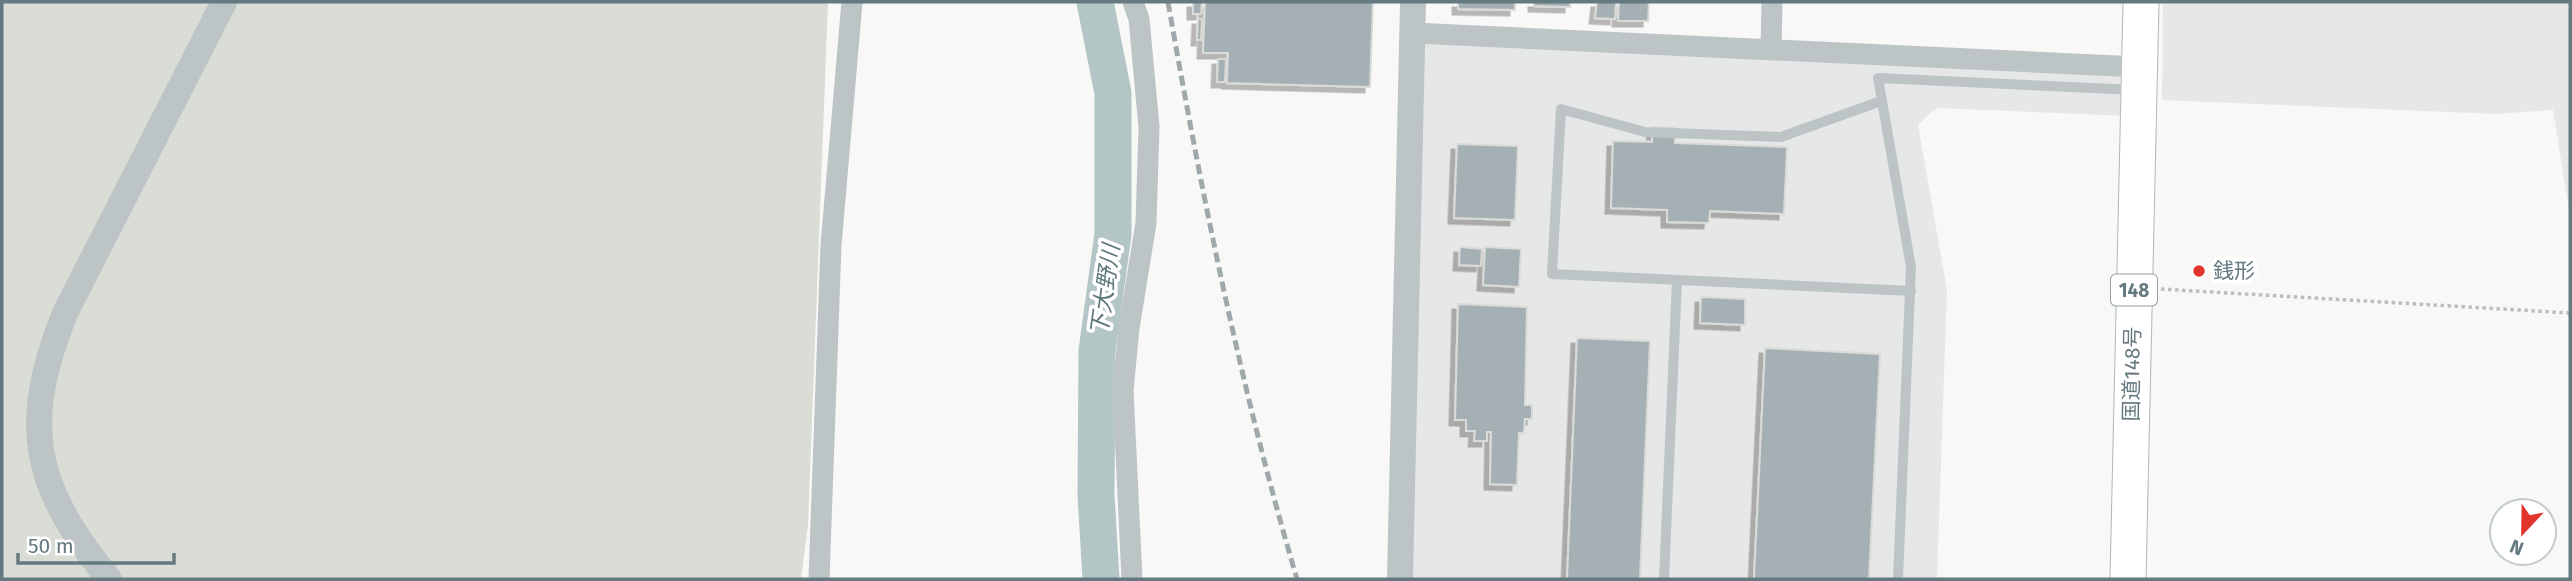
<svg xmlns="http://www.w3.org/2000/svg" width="2572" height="581" viewBox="0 0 2572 581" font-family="'Fira Sans','Noto Sans JP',sans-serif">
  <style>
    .built { fill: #e6e8e7 }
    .green { fill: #d9ddd5 }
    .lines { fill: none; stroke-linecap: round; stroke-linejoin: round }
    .river { stroke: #b4c5c6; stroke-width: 37 }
    .building { fill: #a4b0b3; stroke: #dadad8; stroke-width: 2; filter: url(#shadow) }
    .trunk-casing { stroke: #b1b7b9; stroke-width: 37 }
    .path { stroke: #babec0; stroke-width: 3.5; stroke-dasharray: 3.5 3.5; stroke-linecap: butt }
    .service { stroke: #bdc4c6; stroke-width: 10 }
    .minor { stroke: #bdc4c6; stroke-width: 21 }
    .tertiary { stroke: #bdc4c6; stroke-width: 26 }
    .trunk { stroke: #fff; stroke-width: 35 }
    .rail { stroke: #9fa9ac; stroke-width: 5; stroke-dasharray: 10 5; stroke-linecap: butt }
    .poi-dot { fill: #e1342d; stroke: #fff; stroke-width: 2.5 }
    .labels { text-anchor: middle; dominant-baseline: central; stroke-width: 7; stroke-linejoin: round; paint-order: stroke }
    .shield { fill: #fff; stroke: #92a2a6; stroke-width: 2 }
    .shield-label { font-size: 19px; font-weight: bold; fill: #647a80 }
    .poi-label { font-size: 21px; fill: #647a80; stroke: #fff; text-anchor: start }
    .street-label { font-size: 21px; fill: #647a80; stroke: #fff }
    .water-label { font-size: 23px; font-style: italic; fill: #5e787b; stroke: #fff }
  </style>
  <defs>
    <filter id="shadow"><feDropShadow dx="-5.5" dy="5.5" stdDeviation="0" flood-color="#0004"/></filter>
  </defs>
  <rect width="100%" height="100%" fill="#f8f8f6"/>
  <path class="built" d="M 2163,2 L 2570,2 L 2570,216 L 2553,110 L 2496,114 L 2162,100 Z
    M 1422,44 L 2124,71 L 2124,116 L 1939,108 L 1930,113 L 1918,125 L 1947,290 L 1937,579 L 1412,579 Z"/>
  <path class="green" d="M 2,2 L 828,2 L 808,525 L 801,579 L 2,579 Z"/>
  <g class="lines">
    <path class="river" d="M 1095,2 L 1113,93 L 1113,234 L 1097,351 L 1096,495 L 1101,579"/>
  </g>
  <path class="building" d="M 1193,2 L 1202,2 L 1201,14 L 1193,14 Z
    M 1205,2 L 1373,2 L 1370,87 L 1227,83 L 1228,53 L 1203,53 Z
    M 1458,2 L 1515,2 L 1515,10 L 1458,9 Z
    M 1534,2 L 1570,2 L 1570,7 L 1534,6 Z
    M 1597,2 L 1616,2 L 1615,19 L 1595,18 Z
    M 1619,2 L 1649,2 L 1648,21 L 1618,21 Z
    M 1198,19 L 1202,19 L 1201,40 L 1197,40 Z
    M 1218,59 L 1226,59 L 1225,82 L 1217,82 Z
    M 1653,127 L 1675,128 L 1675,143 L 1787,147 L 1784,214 L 1710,211 L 1709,223 L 1667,222 L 1667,210 L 1611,208 L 1613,141 L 1652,142 Z
    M 1457,144 L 1518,146 L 1515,220 L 1454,218 Z
    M 1460,247 L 1482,249 L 1481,266 L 1459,265 Z
    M 1485,247 L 1521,249 L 1519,287 L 1483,285 Z
    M 1701,297 L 1745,299 L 1745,325 L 1700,323 Z
    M 1458,304 L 1527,307 L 1525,405 L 1532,405 L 1532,419 L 1525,419 L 1524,433 L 1519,433 L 1517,485 L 1490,484 L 1491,432 L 1487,432 L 1487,441 L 1474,441 L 1475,431 L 1466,431 L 1466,420 L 1455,420 Z
    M 1577,338 L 1650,341 L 1640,579 L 1567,579 Z
    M 1765,348 L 1880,354 L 1869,579 L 1754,579 Z"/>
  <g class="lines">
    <g class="trunk-casing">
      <path id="trunk" d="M 2128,579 L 2141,2"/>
    </g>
    <path class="path" d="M 2161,289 L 2570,313"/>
    <path class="service" d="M 1881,101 L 1781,137 L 1645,132 L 1561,109 L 1552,274 L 1911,291
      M 1664,579 L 1677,280
      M 1898,579 L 1911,267 L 1878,78 L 2136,90"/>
    <path class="minor" d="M 1413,33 L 2139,67
      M 1771,50 L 1772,2
      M 819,579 L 831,245 L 852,2
      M 1132,579 L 1123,390 L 1129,328 L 1146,223 L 1149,127 L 1139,19 L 1133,2"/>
    <path class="tertiary" d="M 109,579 C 32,485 20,424 66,311 L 224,2
      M 1400,579 L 1413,2"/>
    <use href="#trunk" class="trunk"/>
    <path class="rail" d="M 1168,2 C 1202,196 1241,390 1297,579"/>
  </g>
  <circle class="poi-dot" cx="2199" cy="271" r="7"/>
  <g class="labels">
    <rect class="shield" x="2111" y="274.5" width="46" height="31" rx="5"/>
    <g class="shield-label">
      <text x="2134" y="290">148</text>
    </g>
    <g class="poi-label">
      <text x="2213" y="271">銭形</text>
    </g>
    <g class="street-label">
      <text transform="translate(2132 374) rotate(-89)">国道148号</text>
    </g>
    <g class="water-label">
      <text transform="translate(1105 290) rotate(-82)">下大野川</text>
    </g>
  </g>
  <rect width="2572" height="581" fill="none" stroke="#647a80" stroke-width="7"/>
  <g transform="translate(2523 532) rotate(202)"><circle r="33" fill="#ffffff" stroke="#c1cacc" stroke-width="2"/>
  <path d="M0-5L12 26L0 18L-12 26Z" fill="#e1342d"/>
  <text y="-10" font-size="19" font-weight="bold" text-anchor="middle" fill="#647a80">N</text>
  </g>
  <path d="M18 553v10h156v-10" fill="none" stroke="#647a80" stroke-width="3.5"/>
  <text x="28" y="553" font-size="21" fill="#647a80" stroke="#ffffff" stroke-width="5" paint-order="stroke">50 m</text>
</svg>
